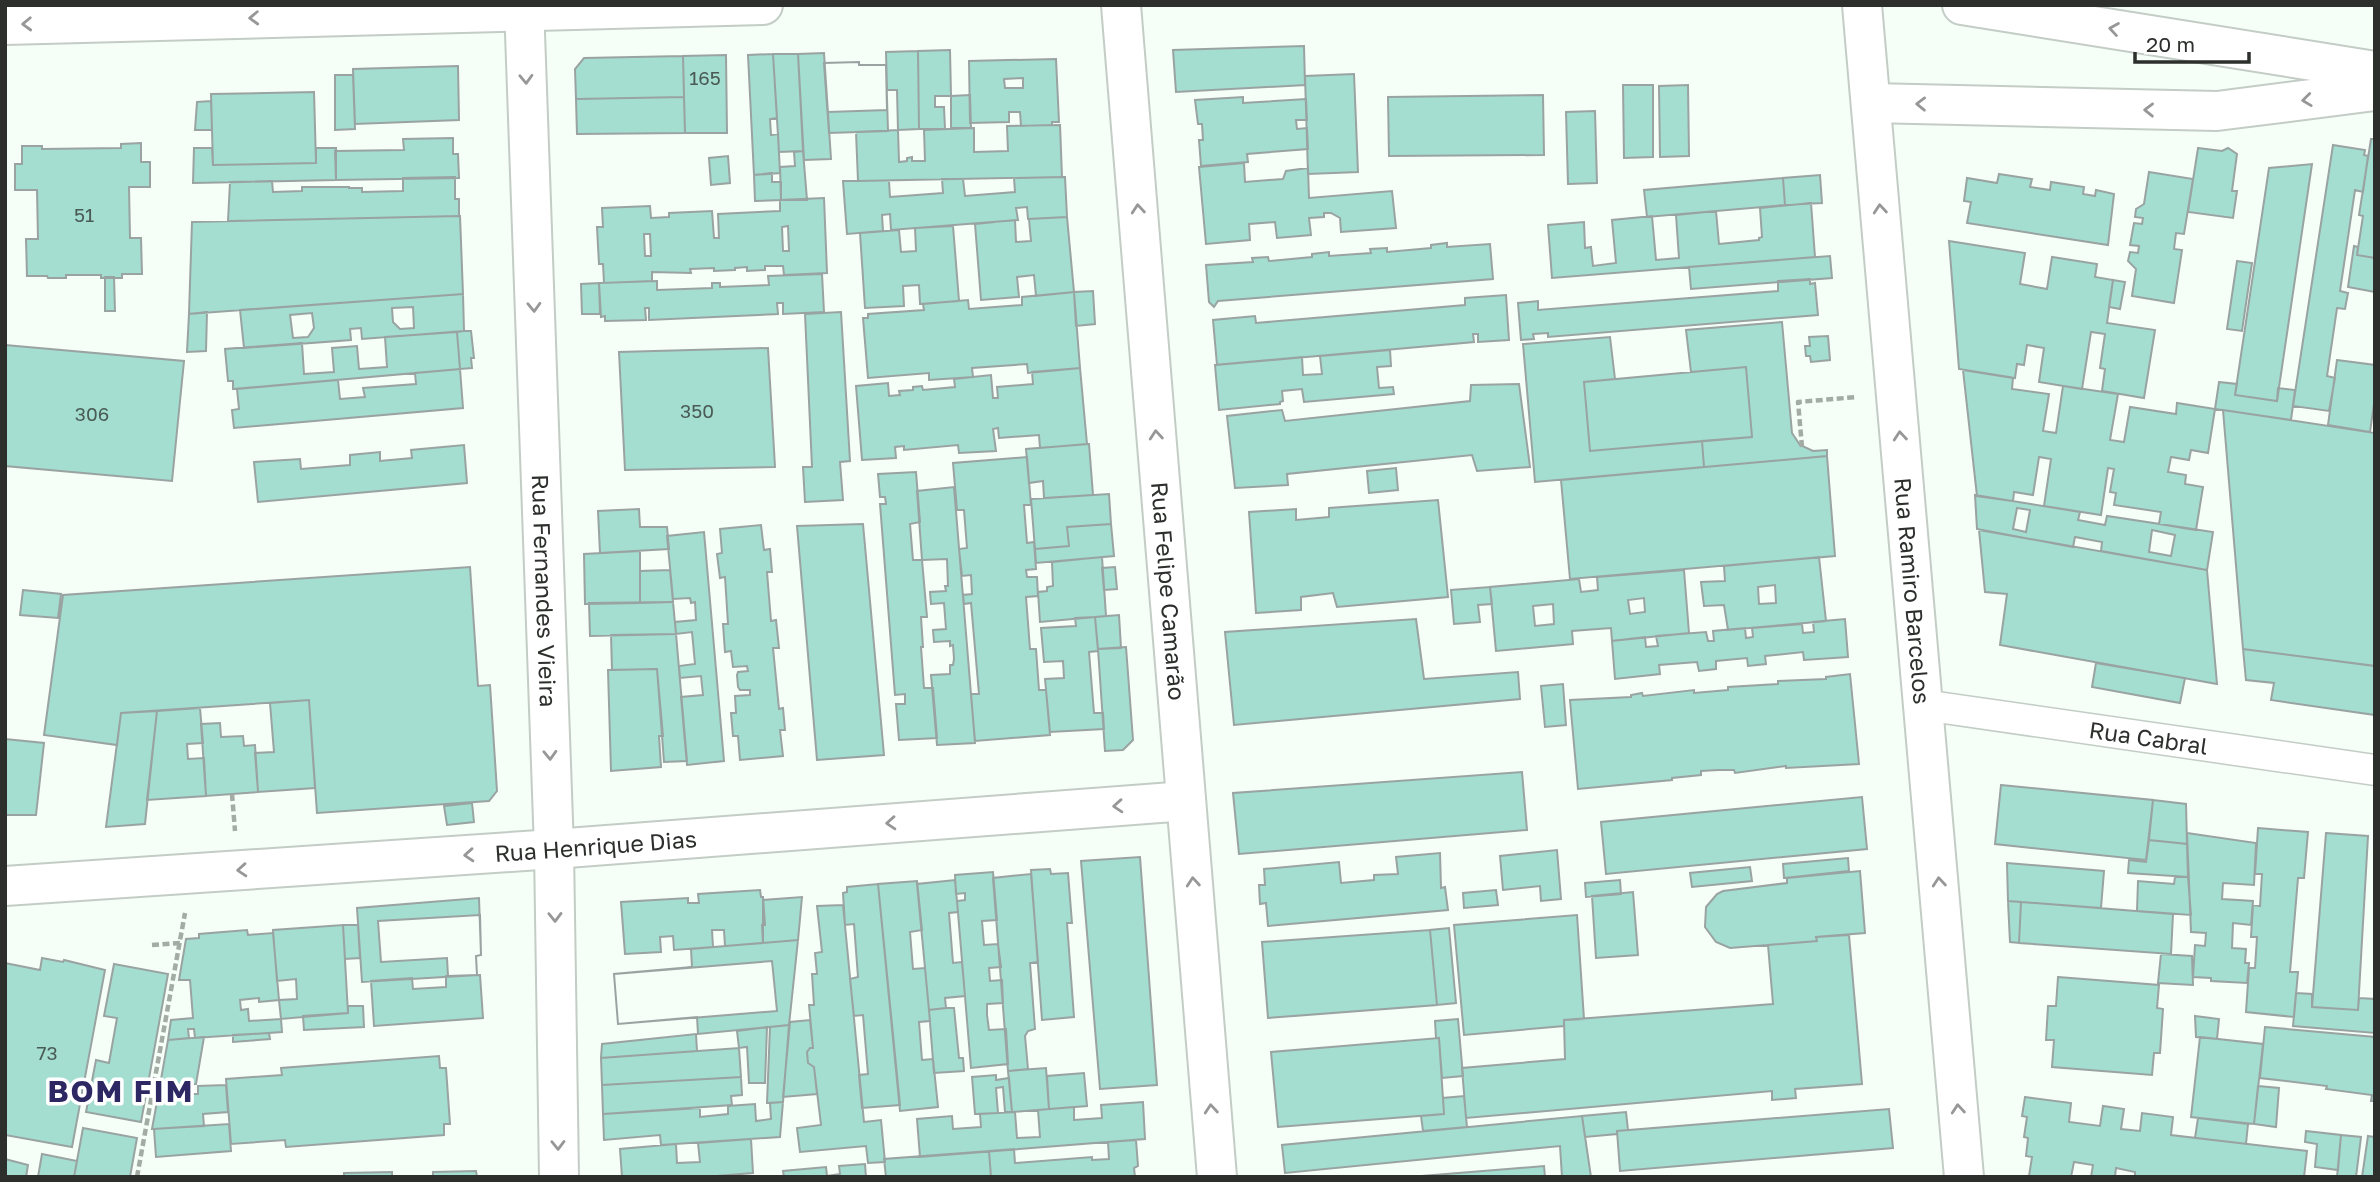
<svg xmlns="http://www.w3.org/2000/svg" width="2380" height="1182" viewBox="0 0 2380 1182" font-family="'Golos Text',sans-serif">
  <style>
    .building { fill: #a4ded0; stroke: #99a3a1; stroke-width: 2; fill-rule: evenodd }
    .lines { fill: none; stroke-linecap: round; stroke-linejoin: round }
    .minor-casing { stroke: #c4ccc6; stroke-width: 33 }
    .tertiary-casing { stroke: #c4ccc6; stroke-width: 42 }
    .secondary-casing { stroke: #c4ccc6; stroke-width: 42 }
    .path { stroke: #a4aba5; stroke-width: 4.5; stroke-dasharray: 7 3.5; stroke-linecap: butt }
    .minor { stroke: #fff; stroke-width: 30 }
    .tertiary { stroke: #fff; stroke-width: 38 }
    .secondary { stroke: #fff; stroke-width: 38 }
    .oneway { stroke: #969796 }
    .labels { text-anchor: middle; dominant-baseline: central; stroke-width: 7; stroke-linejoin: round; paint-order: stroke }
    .number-label { font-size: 19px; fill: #4a5b55 }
    .street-label { font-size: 23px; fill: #2c2f2c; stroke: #fff }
    .district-label { font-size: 30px; font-weight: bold; letter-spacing: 2px; fill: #2d2863; stroke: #fff }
  </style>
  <rect width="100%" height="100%" fill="#f5fef7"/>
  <path class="building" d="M 1304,46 L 1305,85 L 1176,92 L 1173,50 Z
    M 950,50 L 951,96 L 935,96 L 935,107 L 944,107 L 945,129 L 919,129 L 918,51 Z
    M 918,51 L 919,129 L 898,130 L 897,90 L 887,90 L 886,52 Z
    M 824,53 L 831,159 L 804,160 L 798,54 Z
    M 773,54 L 777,118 L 770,119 L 771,135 L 778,134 L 780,173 L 754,175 L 748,55 Z
    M 773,54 L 798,54 L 803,151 L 779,152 Z
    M 726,55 L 727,133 L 685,133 L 683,56 Z
    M 683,56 L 684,97 L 576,99 L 575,69 L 584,58 Z
    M 1056,59 L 1059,122 L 1052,122 L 1052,125 L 1021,126 L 1020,112 L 1009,112 L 1009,122 L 970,123 L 969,61 ZM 1023,78 L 1023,88 L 1005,88 L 1004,79 Z
    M 859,62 L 859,65 L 886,65 L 888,131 L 829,133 L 824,63 Z
    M 859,62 L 859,65 L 886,65 L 887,110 L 828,112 L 824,63 Z
    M 458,66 L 459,120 L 355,124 L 353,69 Z
    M 1354,74 L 1358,172 L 1308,174 L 1305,76 Z
    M 335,75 L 353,75 L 355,129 L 335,130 Z
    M 1623,85 L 1653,85 L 1653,157 L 1624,158 Z
    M 1688,85 L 1689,156 L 1660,157 L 1659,86 Z
    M 314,92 L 316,163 L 213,165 L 211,94 Z
    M 970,95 L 971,128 L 951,128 L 951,96 Z
    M 1543,95 L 1544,155 L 1389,156 L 1388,97 Z
    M 684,97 L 685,133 L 577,134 L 576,99 Z
    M 1243,97 L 1243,103 L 1306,99 L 1307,120 L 1296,120 L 1297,129 L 1307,128 L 1308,149 L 1247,154 L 1248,162 L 1201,166 L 1199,140 L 1203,140 L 1202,124 L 1198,124 L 1195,100 Z
    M 211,101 L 212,130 L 195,130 L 197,102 Z
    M 1595,111 L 1597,183 L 1568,184 L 1566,112 Z
    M 1060,125 L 1062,177 L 858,181 L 856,132 L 898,130 L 899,162 L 907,161 L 907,158 L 912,157 L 912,161 L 925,161 L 924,130 L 974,128 L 974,152 L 1008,151 L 1007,126 Z
    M 453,138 L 453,154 L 458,154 L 459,178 L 336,180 L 335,151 L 404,150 L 403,139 Z
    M 2371,139 L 2375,139 L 2375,258 L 2357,255 L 2363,216 L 2359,215 Z
    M 141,143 L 141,162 L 150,162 L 150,187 L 129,187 L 130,238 L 141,238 L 142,274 L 122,274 L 122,278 L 101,278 L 101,275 L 66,275 L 66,278 L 48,278 L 47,276 L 27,276 L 26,239 L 38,239 L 37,190 L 15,190 L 15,164 L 22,164 L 22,146 L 42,146 L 42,149 L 121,148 L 121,144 Z
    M 2333,145 L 2365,150 L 2364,155 L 2368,156 L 2363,192 L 2355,190 L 2340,291 L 2348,293 L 2345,309 L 2337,308 L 2327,376 L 2335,378 L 2329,411 L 2293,406 Z
    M 194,148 L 212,148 L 213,165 L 316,163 L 316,148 L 336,148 L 336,180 L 193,183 Z
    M 2198,148 L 2222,151 L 2228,148 L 2237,154 L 2232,191 L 2237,191 L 2233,218 L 2188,212 Z
    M 803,151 L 807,200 L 781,200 L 780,167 L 795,166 L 794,152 Z
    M 728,156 L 730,183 L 711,185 L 709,158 Z
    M 1244,163 L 1245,182 L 1283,179 L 1286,171 L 1308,168 L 1309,198 L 1392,191 L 1396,228 L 1341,232 L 1340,218 L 1331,213 L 1324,213 L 1324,217 L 1309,218 L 1311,235 L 1277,238 L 1275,222 L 1249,224 L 1250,240 L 1206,244 L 1199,167 Z
    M 2312,164 L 2277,401 L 2235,395 L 2269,168 Z
    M 2149,172 L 2193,179 L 2184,234 L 2176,233 L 2174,249 L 2182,250 L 2174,303 L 2132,296 L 2136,269 L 2128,261 L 2130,252 L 2138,253 L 2139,246 L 2130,245 L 2134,223 L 2142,224 L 2143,218 L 2135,217 L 2136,209 L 2144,204 Z
    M 772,173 L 772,182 L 781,182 L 781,200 L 755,201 L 754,175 Z
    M 1999,174 L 2032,179 L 2030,187 L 2050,190 L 2051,182 L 2084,187 L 2083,194 L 2095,196 L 2096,190 L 2114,194 L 2108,245 L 1967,223 L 1971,202 L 1964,201 L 1967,178 L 1997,183 Z
    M 1820,175 L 1822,203 L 1785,205 L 1783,178 Z
    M 455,177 L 455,199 L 459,199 L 459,216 L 228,221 L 230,182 L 272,181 L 273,192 L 302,191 L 302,187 L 349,187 L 349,188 L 362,188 L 362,192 L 403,191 L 403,178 Z
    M 1065,177 L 1067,217 L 1028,219 L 1027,207 L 1016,208 L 1018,220 L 891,230 L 890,214 L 882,215 L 883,231 L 847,234 L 843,181 L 889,181 L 890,197 L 943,193 L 942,179 L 963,179 L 965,196 L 1015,192 L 1014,178 Z
    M 1783,178 L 1785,205 L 1647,217 L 1644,190 Z
    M 824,198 L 827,273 L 784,275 L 783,266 L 765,266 L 765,270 L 747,271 L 747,267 L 735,268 L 735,270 L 714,271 L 714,268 L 690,269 L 691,273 L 652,272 L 652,281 L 604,283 L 603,264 L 599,264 L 597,227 L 603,227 L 602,208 L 650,206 L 651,218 L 669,217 L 669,213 L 712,211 L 714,238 L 719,238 L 718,214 L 780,211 L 780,200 ZM 788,226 L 789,251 L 783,251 L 782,227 ZM 644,234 L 650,234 L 651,256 L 645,256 Z
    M 1811,203 L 1815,257 L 1552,278 L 1548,225 L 1584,222 L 1585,248 L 1591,247 L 1593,266 L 1616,263 L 1612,220 L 1652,216 L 1656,260 L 1679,258 L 1676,215 L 1716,211 L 1719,244 L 1759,240 L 1759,238 L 1762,237 L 1760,208 Z
    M 460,216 L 463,294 L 189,314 L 192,222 Z
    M 1067,217 L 1074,292 L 1036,296 L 1034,275 L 1017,277 L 1019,297 L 981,300 L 975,224 L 1015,220 L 1016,242 L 1031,241 L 1029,219 Z
    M 953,226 L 959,301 L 920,304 L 919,285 L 903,286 L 904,306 L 865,308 L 860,233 L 899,230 L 901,252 L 916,251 L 915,228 Z
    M 1949,241 L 2025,253 L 2020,284 L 2047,289 L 2052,257 L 2097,264 L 2095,277 L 2113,280 L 2107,323 L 2155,330 L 2144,398 L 2102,391 L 2105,369 L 2100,368 L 2105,334 L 2091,332 L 2082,389 L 2039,382 L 2044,348 L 2027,345 L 2024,365 L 2017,364 L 2015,378 L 1959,369 Z
    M 1447,243 L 1447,247 L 1490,244 L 1493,279 L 1218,301 L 1214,307 L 1209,302 L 1206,265 L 1253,262 L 1252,258 L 1268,257 L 1269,261 L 1312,257 L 1312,254 L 1329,252 L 1329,256 L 1371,253 L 1370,249 L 1387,248 L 1387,252 L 1431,248 L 1431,245 Z
    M 2354,246 L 2358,247 L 2357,255 L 2375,258 L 2375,292 L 2348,287 Z
    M 1830,256 L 1832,278 L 1691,289 L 1689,267 Z
    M 2237,261 L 2252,263 L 2242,331 L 2227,329 Z
    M 822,274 L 824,312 L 783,314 L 783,303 L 777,303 L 778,314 L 649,320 L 649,308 L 645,308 L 646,320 L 605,321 L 605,316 L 601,317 L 599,283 L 657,281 L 657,290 L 712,288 L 712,283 L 720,283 L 720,287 L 769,285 L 768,276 Z
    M 105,277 L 114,277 L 115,311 L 105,311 Z
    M 1810,279 L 1810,284 L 1815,283 L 1818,315 L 1548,337 L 1548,333 L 1533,334 L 1534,339 L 1521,340 L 1518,303 L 1538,301 L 1538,310 L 1778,291 L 1778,281 Z
    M 2113,280 L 2125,282 L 2120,309 L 2109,307 Z
    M 599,283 L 600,314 L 582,314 L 581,284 Z
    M 1093,291 L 1095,324 L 1076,326 L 1074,292 Z
    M 1074,292 L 1080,368 L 1028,373 L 1027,364 L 972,368 L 973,377 L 929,380 L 929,373 L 868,378 L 863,318 L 868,318 L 868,314 L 924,310 L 923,304 L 968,300 L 969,309 L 1022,305 L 1022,297 Z
    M 463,294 L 464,331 L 362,339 L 361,328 L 350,329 L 351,340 L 244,348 L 240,310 ZM 413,307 L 414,328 L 400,329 L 393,322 L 392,308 ZM 312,313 L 314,328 L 308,337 L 293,338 L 290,315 Z
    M 1506,295 L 1509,340 L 1478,342 L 1478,334 L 1473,334 L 1474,342 L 1217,365 L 1213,320 L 1255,316 L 1256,323 L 1465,305 L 1465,298 Z
    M 207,312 L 206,351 L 187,352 L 189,314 Z
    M 841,312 L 850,461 L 840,462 L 843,500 L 805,502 L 803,467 L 812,467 L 805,314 Z
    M 1782,322 L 1792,433 L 1800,445 L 1813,451 L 1827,450 L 1827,456 L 1704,467 L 1702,441 L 1752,437 L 1746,367 L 1691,372 L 1686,330 Z
    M 464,331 L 471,331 L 474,358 L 471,358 L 472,368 L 460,369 L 457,332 Z
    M 457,332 L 460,369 L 233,389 L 233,381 L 228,381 L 225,349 L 302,343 L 304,374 L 334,372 L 332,348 L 357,346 L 359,369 L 387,367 L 385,337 Z
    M 1828,336 L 1830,360 L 1811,362 L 1810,356 L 1806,356 L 1805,346 L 1810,346 L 1809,337 Z
    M 1610,337 L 1615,379 L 1584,382 L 1590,451 L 1702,441 L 1704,467 L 1535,482 L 1523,344 Z
    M 5,345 L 184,361 L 172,481 L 5,466 Z
    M 768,348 L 775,467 L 625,470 L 619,352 Z
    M 1390,350 L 1391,366 L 1377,367 L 1379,388 L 1393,387 L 1394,394 L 1304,402 L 1302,389 L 1282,391 L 1283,401 L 1280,402 L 1280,404 L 1219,410 L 1215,365 L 1302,357 L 1303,375 L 1322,374 L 1320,356 Z
    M 2337,360 L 2375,365 L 2375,397 L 2370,432 L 2328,425 Z
    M 1746,367 L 1752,437 L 1590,451 L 1584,382 Z
    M 1080,368 L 1087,444 L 1040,448 L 1039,435 L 999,438 L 998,428 L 993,429 L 996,451 L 959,453 L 958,445 L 904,450 L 904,446 L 895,447 L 896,458 L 862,460 L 856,386 L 888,383 L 889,396 L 900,395 L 899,391 L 913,390 L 913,387 L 922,386 L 923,390 L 955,387 L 954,379 L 991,375 L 993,398 L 998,398 L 997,387 L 1033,384 L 1032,372 Z
    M 460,369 L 463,408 L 234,428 L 232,410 L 239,409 L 237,389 L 338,380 L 340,399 L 365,397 L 363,388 L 416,384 L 415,373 Z
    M 1963,370 L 2013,378 L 2012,389 L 2049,394 L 2043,431 L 2056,433 L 2063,386 L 2118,394 L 2110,440 L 2124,442 L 2130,407 L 2176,414 L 2177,403 L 2215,409 L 2208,453 L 2191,450 L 2189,460 L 2171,457 L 2168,472 L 2186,475 L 2185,484 L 2203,487 L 2196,530 L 2159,524 L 2161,512 L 2114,505 L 2116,493 L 2110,492 L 2114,469 L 2108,468 L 2101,515 L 2044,506 L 2051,459 L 2039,457 L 2033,495 L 2014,492 L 2013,501 L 1977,496 Z
    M 2219,382 L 2237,384 L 2235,395 L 2277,401 L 2278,388 L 2295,390 L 2291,420 L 2215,409 Z
    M 1519,384 L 1530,467 L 1477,471 L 1472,455 L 1287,474 L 1288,485 L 1235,488 L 1227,416 L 1282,410 L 1285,421 L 1470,401 L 1471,385 Z
    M 2223,410 L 2375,433 L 2375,666 L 2243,649 Z
    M 1089,444 L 1093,495 L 1044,498 L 1043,481 L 1029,483 L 1026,449 Z
    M 464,445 L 467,483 L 258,502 L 254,462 L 300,459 L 301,469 L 350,465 L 350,455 L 380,452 L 380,461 L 412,458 L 411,450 Z
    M 1827,456 L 1835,556 L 1570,579 L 1561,480 Z
    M 1027,457 L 1031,505 L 1024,505 L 1027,543 L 1034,542 L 1036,569 L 1026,570 L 1027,577 L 1037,577 L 1038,596 L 1026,597 L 1030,649 L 1036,649 L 1039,690 L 1046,690 L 1050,735 L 975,741 L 971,694 L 979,694 L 971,603 L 964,604 L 963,595 L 972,594 L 971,575 L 962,576 L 959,549 L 967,548 L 964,510 L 957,510 L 953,463 Z
    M 1396,468 L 1398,490 L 1369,493 L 1367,471 Z
    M 916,472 L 920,522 L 910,524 L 913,560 L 922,560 L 927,617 L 921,617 L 923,647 L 921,647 L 924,688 L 933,688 L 937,738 L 899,740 L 896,704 L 905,704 L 905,694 L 895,695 L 880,504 L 886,504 L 885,497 L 880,497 L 878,474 Z
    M 954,487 L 975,743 L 937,745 L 931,675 L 950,674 L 950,665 L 953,665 L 954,659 L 953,645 L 950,646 L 950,641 L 934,642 L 933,630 L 946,629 L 944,603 L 931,604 L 930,592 L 946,591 L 945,586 L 948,586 L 947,559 L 922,560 L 917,491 Z
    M 1109,494 L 1111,524 L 1067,527 L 1069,546 L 1035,549 L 1031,499 Z
    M 1975,495 L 2080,512 L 2078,520 L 2105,525 L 2107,516 L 2213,532 L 2207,570 L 2101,551 L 2102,542 L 2075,537 L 2073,547 L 1977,529 ZM 2017,508 L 2030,510 L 2026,532 L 2013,529 ZM 2152,530 L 2175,535 L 2171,556 L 2149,552 Z
    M 1438,500 L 1448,597 L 1337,607 L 1333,593 L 1301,597 L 1301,610 L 1256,613 L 1249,512 L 1296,509 L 1296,520 L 1329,517 L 1329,508 Z
    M 639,509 L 640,527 L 667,527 L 669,549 L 600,553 L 598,511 Z
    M 863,524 L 884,755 L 817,760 L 797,526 Z
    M 1111,524 L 1114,556 L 1036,563 L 1035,549 L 1069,546 L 1067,527 Z
    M 761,525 L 764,550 L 770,549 L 772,572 L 767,572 L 771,621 L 776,620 L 779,648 L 773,648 L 779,709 L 783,708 L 785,730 L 780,730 L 783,756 L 740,760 L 738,736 L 733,736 L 731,713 L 736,713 L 735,696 L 750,695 L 750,690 L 740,690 L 738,687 L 737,675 L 738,672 L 748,671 L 747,666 L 733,667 L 731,651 L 725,652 L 723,624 L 728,624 L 725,577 L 720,578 L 717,554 L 722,553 L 720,529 Z
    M 1979,530 L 2207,570 L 2217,684 L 2000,645 L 2007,594 L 1985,592 Z
    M 704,532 L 724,761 L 687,765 L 681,697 L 703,695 L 701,676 L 680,678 L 679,666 L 695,664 L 692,632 L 676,634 L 675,622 L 696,620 L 695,602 L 691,603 L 690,598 L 673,599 L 667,536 Z
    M 640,551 L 640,603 L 585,604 L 584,554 Z
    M 1102,557 L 1106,616 L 1040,622 L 1038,592 L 1047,591 L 1047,587 L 1053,586 L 1052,562 Z
    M 1819,557 L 1826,621 L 1728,630 L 1724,605 L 1704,606 L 1701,582 L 1725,581 L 1724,566 ZM 1775,585 L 1776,603 L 1759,604 L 1758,587 Z
    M 470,567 L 478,686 L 490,685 L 497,791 L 489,801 L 317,813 L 309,700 L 121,713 L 117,745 L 44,735 L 63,595 Z
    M 1115,567 L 1117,589 L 1104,590 L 1102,568 Z
    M 670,570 L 673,602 L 640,603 L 640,571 Z
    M 1684,570 L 1689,633 L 1612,641 L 1611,628 L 1572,631 L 1573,644 L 1496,651 L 1490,587 L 1579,579 L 1581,592 L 1598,590 L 1597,577 ZM 1644,598 L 1645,612 L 1630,614 L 1628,600 ZM 1553,604 L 1554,624 L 1535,626 L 1533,606 Z
    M 1490,587 L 1492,604 L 1478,605 L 1480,622 L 1454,624 L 1451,590 Z
    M 23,590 L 61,594 L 58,618 L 20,615 Z
    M 673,602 L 676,634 L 590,636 L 589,603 Z
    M 1119,615 L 1121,648 L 1098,649 L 1095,617 Z
    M 1095,617 L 1098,651 L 1089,652 L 1094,713 L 1103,713 L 1104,729 L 1050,732 L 1045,679 L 1064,678 L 1063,661 L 1044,662 L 1041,628 L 1076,626 L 1075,618 Z
    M 1416,619 L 1424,679 L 1518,672 L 1520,699 L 1234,725 L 1225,632 Z
    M 1845,619 L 1848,657 L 1804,660 L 1803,652 L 1765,656 L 1766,664 L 1748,666 L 1747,658 L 1716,661 L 1716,669 L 1699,671 L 1697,662 L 1659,665 L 1660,674 L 1615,679 L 1612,641 L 1645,637 L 1646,647 L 1658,646 L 1656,636 L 1706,632 L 1708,641 L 1714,641 L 1713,631 L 1745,628 L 1746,638 L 1753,637 L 1752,628 L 1802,624 L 1803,633 L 1814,632 L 1813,622 Z
    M 676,634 L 687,761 L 664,762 L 657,669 L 612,670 L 611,635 Z
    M 1126,647 L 1133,740 L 1123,750 L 1105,751 L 1098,649 Z
    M 2243,649 L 2375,666 L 2375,715 L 2271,700 L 2274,683 L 2246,680 Z
    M 2096,663 L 2185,678 L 2180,703 L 2092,687 Z
    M 657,669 L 663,736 L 659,736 L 661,767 L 611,771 L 608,670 Z
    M 1850,674 L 1859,764 L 1786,768 L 1786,766 L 1735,773 L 1734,770 L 1718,770 L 1701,771 L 1701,775 L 1672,778 L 1672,780 L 1578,789 L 1570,700 L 1631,697 L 1631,695 L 1642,693 L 1643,696 L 1694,690 L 1694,693 L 1728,690 L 1728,687 L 1778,684 L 1778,681 L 1826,679 L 1826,677 Z
    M 1563,684 L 1566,725 L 1545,727 L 1541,686 Z
    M 309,700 L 315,788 L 258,792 L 255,753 L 274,752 L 270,703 Z
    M 200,708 L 203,743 L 187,744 L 188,759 L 204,758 L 206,796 L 147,800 L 157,711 Z
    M 157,711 L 145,824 L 106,827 L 121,713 Z
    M 220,723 L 221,737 L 243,736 L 244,746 L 255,745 L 258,792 L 206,796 L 201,724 Z
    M 5,739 L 44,743 L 36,815 L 5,815 Z
    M 1522,772 L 1527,830 L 1239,854 L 1233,793 Z
    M 2001,785 L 2153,800 L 2146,860 L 1995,844 Z
    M 1862,797 L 1867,849 L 1606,874 L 1601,822 Z
    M 2153,800 L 2186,804 L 2187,844 L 2149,840 Z
    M 472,803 L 474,822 L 447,825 L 444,806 Z
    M 2258,828 L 2308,832 L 2304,878 L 2298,878 L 2290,972 L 2298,972 L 2294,1017 L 2246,1012 L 2249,968 L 2255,968 L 2257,937 L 2251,937 L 2253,905 L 2260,906 L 2262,874 L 2255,874 Z
    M 2187,833 L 2256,843 L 2254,885 L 2223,883 L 2222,899 L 2253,901 L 2251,925 L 2233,923 L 2232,948 L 2246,949 L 2245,963 L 2249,963 L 2247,983 L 2211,981 L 2211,978 L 2193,977 L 2195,945 L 2205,946 L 2206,933 L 2191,932 Z
    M 2326,833 L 2368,836 L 2358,1010 L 2312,1007 Z
    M 2149,840 L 2187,844 L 2188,877 L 2128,873 L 2129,860 L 2146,862 Z
    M 1557,850 L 1561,899 L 1541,901 L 1540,886 L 1503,890 L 1500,856 Z
    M 1440,853 L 1441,888 L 1445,887 L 1448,910 L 1268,926 L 1266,903 L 1260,904 L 1259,885 L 1265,885 L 1264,869 L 1339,862 L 1341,883 L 1374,880 L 1374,875 L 1398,874 L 1396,857 Z
    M 1140,857 L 1157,1085 L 1100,1089 L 1081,861 Z
    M 1848,858 L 1849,871 L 1784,878 L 1783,864 Z
    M 2007,863 L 2104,871 L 2101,908 L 2008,901 Z
    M 1750,867 L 1752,881 L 1692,887 L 1690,873 Z
    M 1050,869 L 1051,874 L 1068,873 L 1072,923 L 1067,923 L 1074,1017 L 1042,1020 L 1031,870 Z
    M 1860,871 L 1865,933 L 1816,937 L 1817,941 L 1730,948 L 1716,942 L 1705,927 L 1706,907 L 1717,894 L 1723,891 L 1787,883 L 1787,878 Z
    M 993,872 L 997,920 L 982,921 L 984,945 L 998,944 L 1001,967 L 989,968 L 990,981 L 1002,980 L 1003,1003 L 987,1004 L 987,1015 L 989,1030 L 1006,1029 L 1008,1064 L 971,1068 L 957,901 L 965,900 L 965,893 L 956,894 L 955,875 Z
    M 1031,874 L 1038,962 L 1030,963 L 1035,1029 L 1028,1031 L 1025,1036 L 1028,1069 L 1008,1071 L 993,878 Z
    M 2175,877 L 2188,877 L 2191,915 L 2137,911 L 2138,881 L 2174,884 Z
    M 955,880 L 958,912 L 949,913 L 953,963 L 962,962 L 965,996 L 945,998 L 946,1008 L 929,1010 L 917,884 Z
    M 1620,880 L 1621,894 L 1586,897 L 1585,883 Z
    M 917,881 L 922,930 L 910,932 L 913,969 L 925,968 L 930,1021 L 919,1022 L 922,1060 L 933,1059 L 938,1107 L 900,1111 L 878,884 Z
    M 878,884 L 900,1105 L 862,1108 L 859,1075 L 868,1074 L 863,1015 L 854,1016 L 850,979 L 858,977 L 854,924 L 845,925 L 843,893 L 847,892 L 847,887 Z
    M 760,890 L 761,897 L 763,897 L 765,925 L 762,925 L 763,943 L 725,946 L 724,930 L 712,930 L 713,947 L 674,950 L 673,936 L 660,937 L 661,952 L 625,954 L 621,902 L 688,898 L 688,903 L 699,903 L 698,894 Z
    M 1496,890 L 1498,905 L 1464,908 L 1463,893 Z
    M 1633,892 L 1638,955 L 1596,958 L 1592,896 Z
    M 802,897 L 798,940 L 763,943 L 763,900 Z
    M 479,898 L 481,955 L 476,956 L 477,975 L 362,982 L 357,908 Z
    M 2008,901 L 2021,902 L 2019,943 L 2010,942 Z
    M 2021,902 L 2173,914 L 2171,954 L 2019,943 Z
    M 843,905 L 864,1122 L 881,1120 L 885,1162 L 868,1163 L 866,1146 L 800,1152 L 797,1128 L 821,1125 L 814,1067 L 808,1063 L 807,1052 L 810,1048 L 813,1048 L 809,1005 L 814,1005 L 812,974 L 817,974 L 815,953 L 822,952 L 817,906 Z
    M 480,915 L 481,955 L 476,956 L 477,975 L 448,976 L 447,958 L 381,962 L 378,921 Z
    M 1577,915 L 1584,1019 L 1564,1020 L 1564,1026 L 1464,1035 L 1454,925 Z
    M 343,925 L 348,1013 L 281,1019 L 279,1000 L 297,999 L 296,979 L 277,981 L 273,930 Z
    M 343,925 L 358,925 L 360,958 L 345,959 Z
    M 1449,928 L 1456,1003 L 1437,1005 L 1430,930 Z
    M 247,930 L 248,935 L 273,933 L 279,1000 L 259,1002 L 259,998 L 240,1000 L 241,1010 L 248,1009 L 249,1021 L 281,1019 L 282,1032 L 195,1038 L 194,1029 L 188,1029 L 189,1038 L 168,1040 L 171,1020 L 193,1018 L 190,980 L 179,980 L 186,939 L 199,938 L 199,934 Z
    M 1430,930 L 1437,1005 L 1268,1018 L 1262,942 Z
    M 1849,935 L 1862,1084 L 1795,1089 L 1796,1098 L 1772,1100 L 1772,1091 L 1466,1118 L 1462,1068 L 1565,1059 L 1564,1020 L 1773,1004 L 1768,945 L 1817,941 L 1816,937 Z
    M 798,940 L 789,1025 L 698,1034 L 697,1017 L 618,1024 L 614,974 L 692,967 L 691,949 Z
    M 2161,954 L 2192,956 L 2193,985 L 2158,983 Z
    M 42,958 L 63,962 L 64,960 L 105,970 L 72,1147 L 5,1135 L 5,963 L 40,970 Z
    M 772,961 L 777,1011 L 618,1024 L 614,974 Z
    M 114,964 L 168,974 L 141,1122 L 86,1112 L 96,1060 L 109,1063 L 117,1018 L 104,1016 Z
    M 480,975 L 483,1018 L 374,1026 L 371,981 L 412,978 L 413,989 L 446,987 L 446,976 Z
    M 2058,977 L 2159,985 L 2157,1008 L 2163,1009 L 2160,1053 L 2154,1053 L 2152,1075 L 2052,1067 L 2054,1040 L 2046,1040 L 2048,1006 L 2056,1006 Z
    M 2296,993 L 2312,994 L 2312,1007 L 2358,1010 L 2359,998 L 2375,999 L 2375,1033 L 2293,1026 Z
    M 348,1006 L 363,1006 L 364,1027 L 304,1030 L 303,1016 L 348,1013 Z
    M 946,1008 L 954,1008 L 959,1058 L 963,1058 L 964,1071 L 934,1073 L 929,1010 Z
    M 2195,1016 L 2219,1019 L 2217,1039 L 2196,1037 Z
    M 1458,1019 L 1463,1076 L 1442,1078 L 1439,1038 L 1436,1038 L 1435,1021 Z
    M 810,1020 L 813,1048 L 810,1048 L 807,1052 L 808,1063 L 814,1067 L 817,1094 L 783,1097 L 790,1022 Z
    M 789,1025 L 783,1102 L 767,1103 L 770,1027 Z
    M 767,1027 L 765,1083 L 749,1083 L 747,1047 L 739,1048 L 737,1031 Z
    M 2265,1027 L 2375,1037 L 2375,1101 L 2371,1101 L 2372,1095 L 2326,1089 L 2327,1086 L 2260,1078 Z
    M 269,1033 L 270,1039 L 233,1042 L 233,1035 Z
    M 696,1034 L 697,1051 L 601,1058 L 602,1044 Z
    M 204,1037 L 196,1084 L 160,1085 L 168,1040 Z
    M 2200,1037 L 2263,1044 L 2254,1124 L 2191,1117 Z
    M 1439,1038 L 1444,1114 L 1278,1127 L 1271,1052 Z
    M 739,1048 L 741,1077 L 602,1085 L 601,1058 Z
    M 439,1056 L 440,1068 L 446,1068 L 450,1124 L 444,1124 L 444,1135 L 286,1147 L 285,1140 L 231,1144 L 226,1079 L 282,1075 L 281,1068 Z
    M 1046,1068 L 1049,1109 L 1012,1112 L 1008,1071 Z
    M 1084,1073 L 1087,1106 L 1049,1109 L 1047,1076 Z
    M 996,1075 L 996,1080 L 1009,1078 L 1012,1112 L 1005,1112 L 1003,1087 L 996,1088 L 998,1113 L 975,1114 L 972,1077 Z
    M 741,1077 L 742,1095 L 731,1096 L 732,1105 L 603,1114 L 602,1085 Z
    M 160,1085 L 180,1085 L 180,1094 L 198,1094 L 198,1086 L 226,1085 L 228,1112 L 203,1114 L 204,1126 L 152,1129 Z
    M 2258,1086 L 2279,1088 L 2276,1127 L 2254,1124 Z
    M 1464,1096 L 1467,1127 L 1423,1131 L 1421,1116 L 1444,1114 L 1443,1098 Z
    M 2025,1097 L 2071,1103 L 2069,1122 L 2100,1126 L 2103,1106 L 2124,1109 L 2121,1129 L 2140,1131 L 2142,1113 L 2173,1117 L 2171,1135 L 2307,1151 L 2304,1177 L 2135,1177 L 2135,1172 L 2116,1168 L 2115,1177 L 2091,1177 L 2093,1165 L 2074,1162 L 2071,1177 L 2029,1176 L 2032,1157 L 2026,1156 L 2028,1138 L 2024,1137 L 2027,1117 L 2022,1116 Z
    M 783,1102 L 780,1137 L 661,1145 L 660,1135 L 604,1140 L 603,1114 L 700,1108 L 700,1117 L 728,1114 L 728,1106 L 755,1104 L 756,1121 L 771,1119 L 770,1103 Z
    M 1143,1102 L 1145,1139 L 920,1157 L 917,1119 L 952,1116 L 953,1129 L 981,1127 L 980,1114 L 1015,1112 L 1017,1138 L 1040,1137 L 1038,1110 L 1074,1107 L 1074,1120 L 1102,1118 L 1101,1105 Z
    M 1889,1109 L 1893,1148 L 1620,1171 L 1617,1131 Z
    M 1626,1112 L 1628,1130 L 1617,1131 L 1617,1134 L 1585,1137 L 1582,1116 Z
    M 1582,1116 L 1591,1177 L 1562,1177 L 1560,1146 L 1285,1173 L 1282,1145 Z
    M 2198,1118 L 2248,1124 L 2246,1144 L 2195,1138 Z
    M 229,1124 L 231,1151 L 156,1157 L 154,1129 Z
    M 83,1128 L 137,1138 L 130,1177 L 74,1177 Z
    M 2306,1131 L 2341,1135 L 2338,1170 L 2315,1167 L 2317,1144 L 2305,1142 Z
    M 2341,1135 L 2361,1137 L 2356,1177 L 2337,1177 Z
    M 2368,1136 L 2375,1137 L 2375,1177 L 2362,1177 Z
    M 751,1139 L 753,1173 L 704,1177 L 622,1177 L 620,1149 L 676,1144 L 677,1163 L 700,1162 L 698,1143 Z
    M 1136,1140 L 1138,1166 L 1134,1168 L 1135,1177 L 991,1177 L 989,1151 L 1014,1149 L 1015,1163 L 1092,1157 L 1092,1160 L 1109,1159 L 1108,1142 Z
    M 989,1151 L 991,1177 L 886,1177 L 884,1159 Z
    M 42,1154 L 77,1161 L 74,1177 L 38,1177 Z
    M 5,1159 L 28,1165 L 26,1177 L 5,1177 Z
    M 865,1164 L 866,1177 L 784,1177 L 783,1171 L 826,1167 L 827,1176 L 840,1174 L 839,1166 Z
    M 1544,1166 L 1545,1177 L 1409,1177 Z
    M 476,1171 L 477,1177 L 433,1177 L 433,1172 Z
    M 392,1172 L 392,1177 L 344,1177 L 344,1173 Z"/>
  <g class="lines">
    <g class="minor-casing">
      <g id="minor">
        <path id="s1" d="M 1923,705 L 2375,770"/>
      </g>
    </g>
    <g class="tertiary-casing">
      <g id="tertiary">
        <path id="s2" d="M 524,5 L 554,849 L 559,1177"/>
        <path id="s3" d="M 1121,5 L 1217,1177"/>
        <path id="s4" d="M 1862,5 L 1964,1177"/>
        <path id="s5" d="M 5,886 L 554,849 L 1186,801"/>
      </g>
    </g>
    <g class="secondary-casing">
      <path id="secondary" d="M 1962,5 L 2375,71
        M 5,25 L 763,5
        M 1871,103 L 2217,111 L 2375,91"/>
    </g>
    <path class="path" d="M 1802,447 L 1798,402 L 1857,397
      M 232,794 L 235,831
      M 152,945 L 180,943
      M 137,1177 L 185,913"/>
    <use href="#minor" class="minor"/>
    <use href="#tertiary" class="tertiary"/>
    <use href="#secondary" class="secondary"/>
  </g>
  <defs><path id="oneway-chevron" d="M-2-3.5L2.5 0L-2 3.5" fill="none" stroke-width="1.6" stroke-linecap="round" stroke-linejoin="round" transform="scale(1.75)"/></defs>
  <g class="oneway">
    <use href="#oneway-chevron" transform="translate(254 18) rotate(178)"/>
    <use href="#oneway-chevron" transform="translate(27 24) rotate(178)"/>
    <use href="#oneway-chevron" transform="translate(2114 29) rotate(-171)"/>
    <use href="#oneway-chevron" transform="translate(526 79) rotate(88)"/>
    <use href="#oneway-chevron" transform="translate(2307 100) rotate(173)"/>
    <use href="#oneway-chevron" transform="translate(1921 104) rotate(-179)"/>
    <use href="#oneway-chevron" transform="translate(2149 110) rotate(-179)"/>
    <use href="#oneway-chevron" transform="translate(1138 209) rotate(-95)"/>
    <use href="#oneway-chevron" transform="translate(1880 209) rotate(-95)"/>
    <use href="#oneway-chevron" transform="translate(534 307) rotate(88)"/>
    <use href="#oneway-chevron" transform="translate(1156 435) rotate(-95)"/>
    <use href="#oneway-chevron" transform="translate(1900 436) rotate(-95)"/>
    <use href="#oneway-chevron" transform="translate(550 755) rotate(88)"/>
    <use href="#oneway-chevron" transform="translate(1118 806) rotate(176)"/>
    <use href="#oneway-chevron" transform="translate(891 823) rotate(176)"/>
    <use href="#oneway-chevron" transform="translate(469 855) rotate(176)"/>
    <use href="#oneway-chevron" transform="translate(242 870) rotate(176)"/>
    <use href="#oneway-chevron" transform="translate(1193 882) rotate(-95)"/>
    <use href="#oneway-chevron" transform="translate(1939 882) rotate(-95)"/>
    <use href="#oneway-chevron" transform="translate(555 917) rotate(89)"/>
    <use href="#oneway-chevron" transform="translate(1211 1109) rotate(-95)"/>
    <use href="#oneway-chevron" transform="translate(1958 1109) rotate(-95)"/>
    <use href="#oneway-chevron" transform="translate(558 1145) rotate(89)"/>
  </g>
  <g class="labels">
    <g class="number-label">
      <text x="705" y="77">165</text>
      <text x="84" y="214">51</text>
      <text x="697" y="410">350</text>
      <text x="92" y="413">306</text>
      <text x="47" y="1052">73</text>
    </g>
    <g class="street-label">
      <text stroke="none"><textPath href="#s2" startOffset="586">Rua Fernandes Vieira</textPath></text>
      <text stroke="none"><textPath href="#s3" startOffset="588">Rua Felipe Camarão</textPath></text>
      <text stroke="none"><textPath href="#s4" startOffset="588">Rua Ramiro Barcelos</textPath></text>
      <text stroke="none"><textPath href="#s1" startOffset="228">Rua Cabral</textPath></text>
      <text stroke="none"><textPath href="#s5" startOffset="592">Rua Henrique Dias</textPath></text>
    </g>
    <g class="district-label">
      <text x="121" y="1091">BOM FIM</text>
    </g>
  </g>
  <rect width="2380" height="1182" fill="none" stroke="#2c2f2c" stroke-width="14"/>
  <path d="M2135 52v10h114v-10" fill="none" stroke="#2c2f2c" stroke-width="3.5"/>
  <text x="2146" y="52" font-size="21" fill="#2c2f2c" stroke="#ffffff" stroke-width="5" paint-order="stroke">20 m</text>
</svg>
